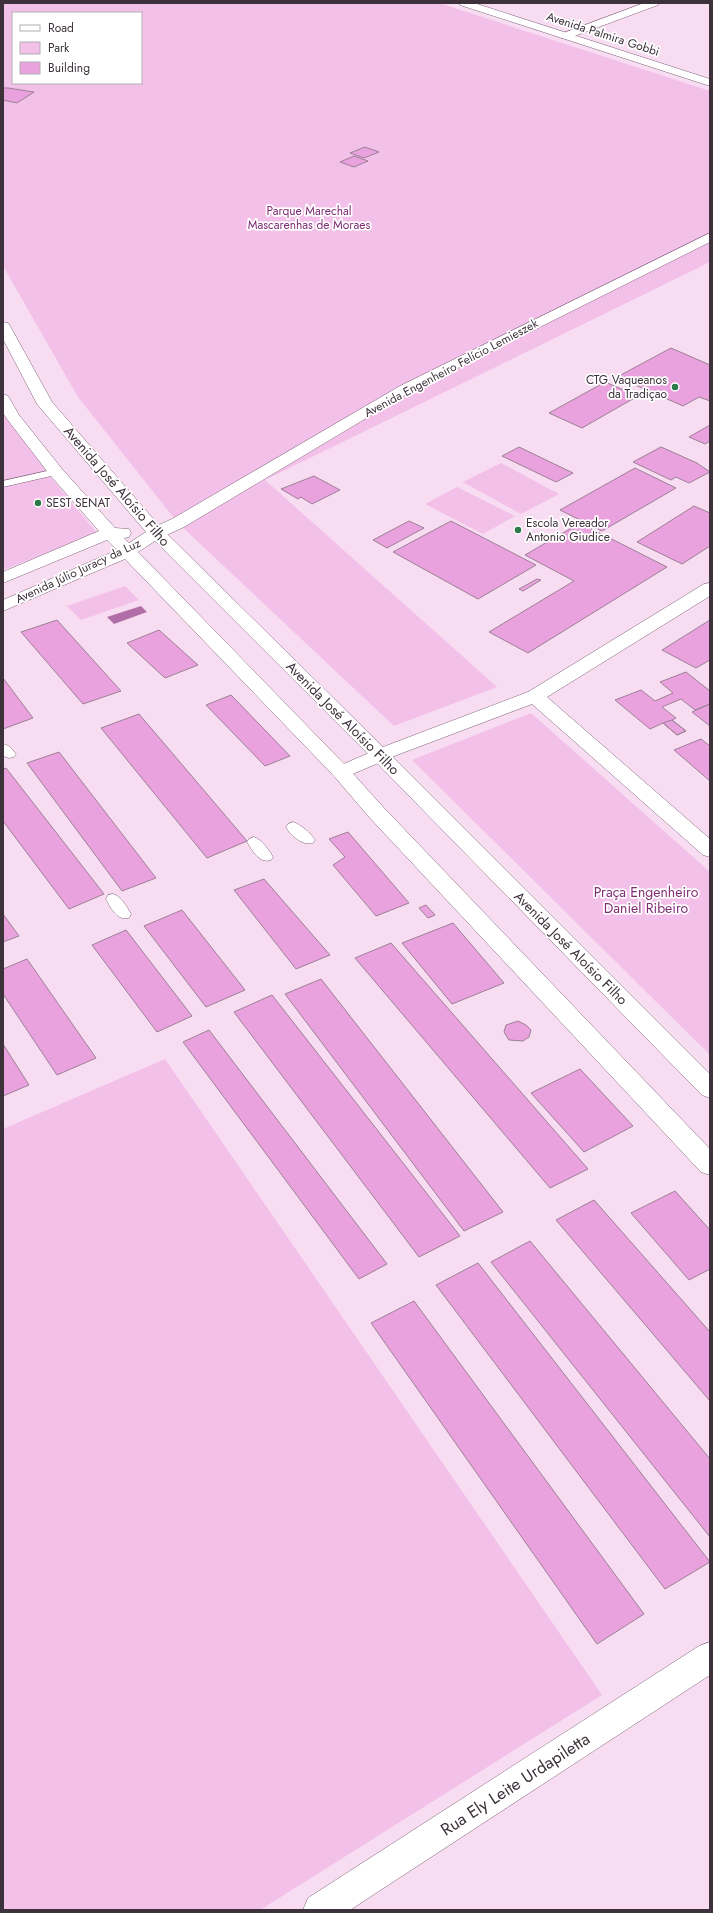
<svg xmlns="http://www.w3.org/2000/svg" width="713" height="1913" viewBox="0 0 713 1913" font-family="Jost,sans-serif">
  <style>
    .green { fill: #f2c0e8; fill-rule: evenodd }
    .water { fill: #b26ea7 }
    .building { fill: #eaa2de; stroke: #9b8196 }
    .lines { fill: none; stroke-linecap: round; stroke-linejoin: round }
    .lane-casing { stroke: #7d6478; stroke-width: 1 }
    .street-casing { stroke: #7d6478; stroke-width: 1 }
    .secondary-casing { stroke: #7d6478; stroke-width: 1 }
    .lane { fill: #fff; fill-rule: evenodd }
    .street { fill: #fff; fill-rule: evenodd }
    .secondary { fill: #fff; fill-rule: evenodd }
    .poi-dot { fill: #2d7a4a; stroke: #fff; stroke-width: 1.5 }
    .labels { text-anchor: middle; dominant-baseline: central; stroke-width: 3.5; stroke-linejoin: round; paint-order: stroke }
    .far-street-label { font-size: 12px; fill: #3d323b; stroke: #fff }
    .far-park-label { font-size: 12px; fill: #7f2c75; stroke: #fff }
    .far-poi-label { font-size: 12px; fill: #3d323b; stroke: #fff; text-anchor: start }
    .street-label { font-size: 14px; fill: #3d323b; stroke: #fff }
    .park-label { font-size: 14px; fill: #7f2c75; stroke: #fff }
    .near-street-label { font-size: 17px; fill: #3d323b; stroke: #fff }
  </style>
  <rect width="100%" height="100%" fill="#f8dcf2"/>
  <path class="green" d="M 3,3 L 439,3 L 710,91 L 710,262 L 265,480 L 497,687 L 394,726 L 178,523 L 78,397 L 3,266 ZM 13,13 L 141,13 L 141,83 L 13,83 Z
    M 3,406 L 48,474 L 97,533 L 3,570 Z
    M 501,463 L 559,494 L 521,514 L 463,482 Z
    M 457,487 L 515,516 L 483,534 L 425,504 Z
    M 125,586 L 139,600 L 81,620 L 67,606 Z
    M 531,713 L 710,872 L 710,1055 L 412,760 Z
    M 165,1059 L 602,1695 L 260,1910 L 3,1910 L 3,1129 Z"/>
  <path class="water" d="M 141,606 L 147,612 L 114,624 L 107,617 Z"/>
  <path class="building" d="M 3,88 L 8,88 L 34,92 L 17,103 L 3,100 Z
    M 365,147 L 379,152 L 364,158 L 350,153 Z
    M 354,156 L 368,161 L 354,167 L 340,162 Z
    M 671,348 L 710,365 L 710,401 L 699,397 L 683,406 L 617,377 Z
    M 605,382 L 638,396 L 582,428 L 549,413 Z
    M 710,425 L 710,441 L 705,444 L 689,437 Z
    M 519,447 L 573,473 L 556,482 L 502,456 Z
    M 661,447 L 697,463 L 710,472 L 689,483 L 676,477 L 671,480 L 633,462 Z
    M 635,468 L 676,488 L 602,531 L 560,510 Z
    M 314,476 L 340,490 L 312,504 L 301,497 L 298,499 L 281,489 Z
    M 694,506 L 710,513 L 710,546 L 682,564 L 637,542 Z
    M 409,521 L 424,528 L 387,548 L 373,540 Z
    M 451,521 L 536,565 L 478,599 L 393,552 Z
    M 580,523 L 667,567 L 528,653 L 489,632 L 574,581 L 525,555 Z
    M 537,579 L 541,580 L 523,591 L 519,589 Z
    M 57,620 L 121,691 L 83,704 L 21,632 Z
    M 710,620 L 710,660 L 696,668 L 662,650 Z
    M 159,630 L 198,665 L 165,678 L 127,643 Z
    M 686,672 L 710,691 L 710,704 L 695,710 L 681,699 L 662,707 L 676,718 L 672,720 L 686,731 L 677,735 L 663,723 L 650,729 L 615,700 L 641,690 L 655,701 L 673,693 L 660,682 Z
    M 3,678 L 33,718 L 3,729 Z
    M 231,695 L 290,756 L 265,766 L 206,705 Z
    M 710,704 L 710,726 L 692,712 Z
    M 139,714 L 247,841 L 207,858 L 101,728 Z
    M 672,720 L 686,731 L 677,735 L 663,723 Z
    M 701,739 L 710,746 L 710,781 L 674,750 Z
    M 59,752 L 156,878 L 122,891 L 27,763 Z
    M 6,768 L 104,894 L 69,909 L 3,821 L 3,769 Z
    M 348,832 L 409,903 L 376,916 L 333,865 L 345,857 L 329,839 Z
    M 264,879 L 330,955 L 296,969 L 234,890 Z
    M 426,905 L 435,915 L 428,918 L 419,908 Z
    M 182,910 L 245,990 L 206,1007 L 144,926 Z
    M 3,914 L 19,936 L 3,942 Z
    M 453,923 L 504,983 L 452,1004 L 402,943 Z
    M 126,930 L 192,1016 L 157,1032 L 92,945 Z
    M 391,943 L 588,1169 L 550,1188 L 355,958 Z
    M 27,959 L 96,1058 L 57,1075 L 3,994 L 3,969 Z
    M 321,979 L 503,1212 L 464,1231 L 285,994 Z
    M 272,995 L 460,1236 L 419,1257 L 234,1012 Z
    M 518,1021 L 526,1025 L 531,1030 L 529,1037 L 523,1041 L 509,1040 L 504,1032 L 506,1025 Z
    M 209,1030 L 387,1264 L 359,1279 L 183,1042 Z
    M 3,1044 L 29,1085 L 3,1096 Z
    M 580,1069 L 633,1126 L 584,1152 L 531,1093 Z
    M 675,1191 L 710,1230 L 710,1269 L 689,1280 L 631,1213 Z
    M 594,1200 L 710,1332 L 710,1401 L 556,1220 Z
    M 530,1241 L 710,1459 L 710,1537 L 491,1262 Z
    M 478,1263 L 710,1562 L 665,1589 L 436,1285 Z
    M 414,1301 L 644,1614 L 597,1644 L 371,1323 Z"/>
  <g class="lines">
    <g class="lane-casing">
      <path id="lane" d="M 56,469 L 60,470 L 61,472 L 60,474 L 3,487 L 3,481 Z
        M 3,744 C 9,745 12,749 16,754 L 14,757 L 9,758 L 3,756 Z
        M 293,822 C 301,825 311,833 315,840 L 313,843 C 303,846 291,836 286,827 L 288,824 Z
        M 254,837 C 262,840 269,850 273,857 L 271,860 C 259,864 253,851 247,842 L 249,839 Z
        M 113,894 C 121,896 127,907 131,914 L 129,918 C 117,921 111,908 106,899 L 108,895 Z"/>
    </g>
    <g class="street-casing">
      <path id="street" d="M 644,3 L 659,3 L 658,5 L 569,38 L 561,38 L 560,36 L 561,34 Z
        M 710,233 L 710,242 L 410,392 L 184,527 L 162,537 L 156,538 L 150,537 L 148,533 L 150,529 L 172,519 L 400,386 Z
        M 710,583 L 710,596 L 547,697 L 710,839 L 710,857 L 703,855 L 532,704 L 397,755 L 348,776 L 341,778 L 334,776 L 331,772 L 334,768 L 383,747 L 528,692 L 704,584 Z
        M 710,1642 L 710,1675 L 350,1910 L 303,1910 L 308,1898 L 699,1646 Z"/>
    </g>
    <g class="secondary-casing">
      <path id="secondary" d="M 459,3 L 474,3 L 710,79 L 710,86 L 460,5 Z
        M 3,322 L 8,323 L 10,326 L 52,402 L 162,529 L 387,751 L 710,1074 L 710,1098 L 702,1095 L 373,759 L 155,541 L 138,552 L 348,768 L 384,808 L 710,1149 L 710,1175 L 701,1172 L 370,818 L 334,776 L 125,559 L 3,611 L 3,600 L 117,550 L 107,540 L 3,583 L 3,572 L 99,531 L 50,475 L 7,419 L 3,413 L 3,394 L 8,396 L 19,415 L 62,469 L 115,528 L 129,529 L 131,533 L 129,537 L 124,538 L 129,543 L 146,532 L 37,404 L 3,339 Z"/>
    </g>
    <use href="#lane" class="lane"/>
    <use href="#street" class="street"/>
    <use href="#secondary" class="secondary"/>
  </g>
  <g class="poi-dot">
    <circle cx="675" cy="387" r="4"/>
    <circle cx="38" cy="503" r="4"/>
    <circle cx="518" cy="530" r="4"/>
  </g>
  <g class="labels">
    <g class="far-street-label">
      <text transform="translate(603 34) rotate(18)">Avenida Palmira Gobbi</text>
      <text transform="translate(451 368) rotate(-28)">Avenida Engenheiro Felício Lemieszek</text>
      <text transform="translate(78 571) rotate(-25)">Avenida Júlio Juracy da Luz</text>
    </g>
    <g class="far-park-label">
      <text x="309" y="211">Parque Marechal<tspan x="309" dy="14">Mascarenhas de Moraes</tspan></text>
    </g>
    <g class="far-poi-label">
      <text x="667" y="380" text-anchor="end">CTG Vaqueanos<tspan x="667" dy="14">da Tradiçao</tspan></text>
      <text x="46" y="503">SEST SENAT</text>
      <text x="526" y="523">Escola Vereador<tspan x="526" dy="14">Antonio Giudice</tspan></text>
    </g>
    <g class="street-label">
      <text transform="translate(117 486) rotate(49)">Avenida José Aloísio Filho</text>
      <text transform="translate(343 718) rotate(45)">Avenida José Aloísio Filho</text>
      <text transform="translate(571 948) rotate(45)">Avenida José Aloísio Filho</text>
    </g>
    <g class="park-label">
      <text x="646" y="892">Praça Engenheiro<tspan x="646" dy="16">Daniel Ribeiro</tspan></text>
    </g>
    <g class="near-street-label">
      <text transform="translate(515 1784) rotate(-33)">Rua Ely Leite Urdapiletta</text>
    </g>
  </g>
  <rect width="713" height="1913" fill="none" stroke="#3d323b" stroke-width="8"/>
  <rect x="12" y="12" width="130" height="72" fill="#ffffff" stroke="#b1adb1"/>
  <rect x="20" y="25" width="20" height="6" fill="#ffffff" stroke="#b1adb1"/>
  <text x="48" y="32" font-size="12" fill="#3d323b">Road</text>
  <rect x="20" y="42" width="20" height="12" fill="#f2c0e8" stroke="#b1adb1"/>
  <text x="48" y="52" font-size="12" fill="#3d323b">Park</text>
  <rect x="20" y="62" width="20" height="12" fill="#eaa2de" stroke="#b1adb1"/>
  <text x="48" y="72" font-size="12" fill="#3d323b">Building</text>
</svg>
